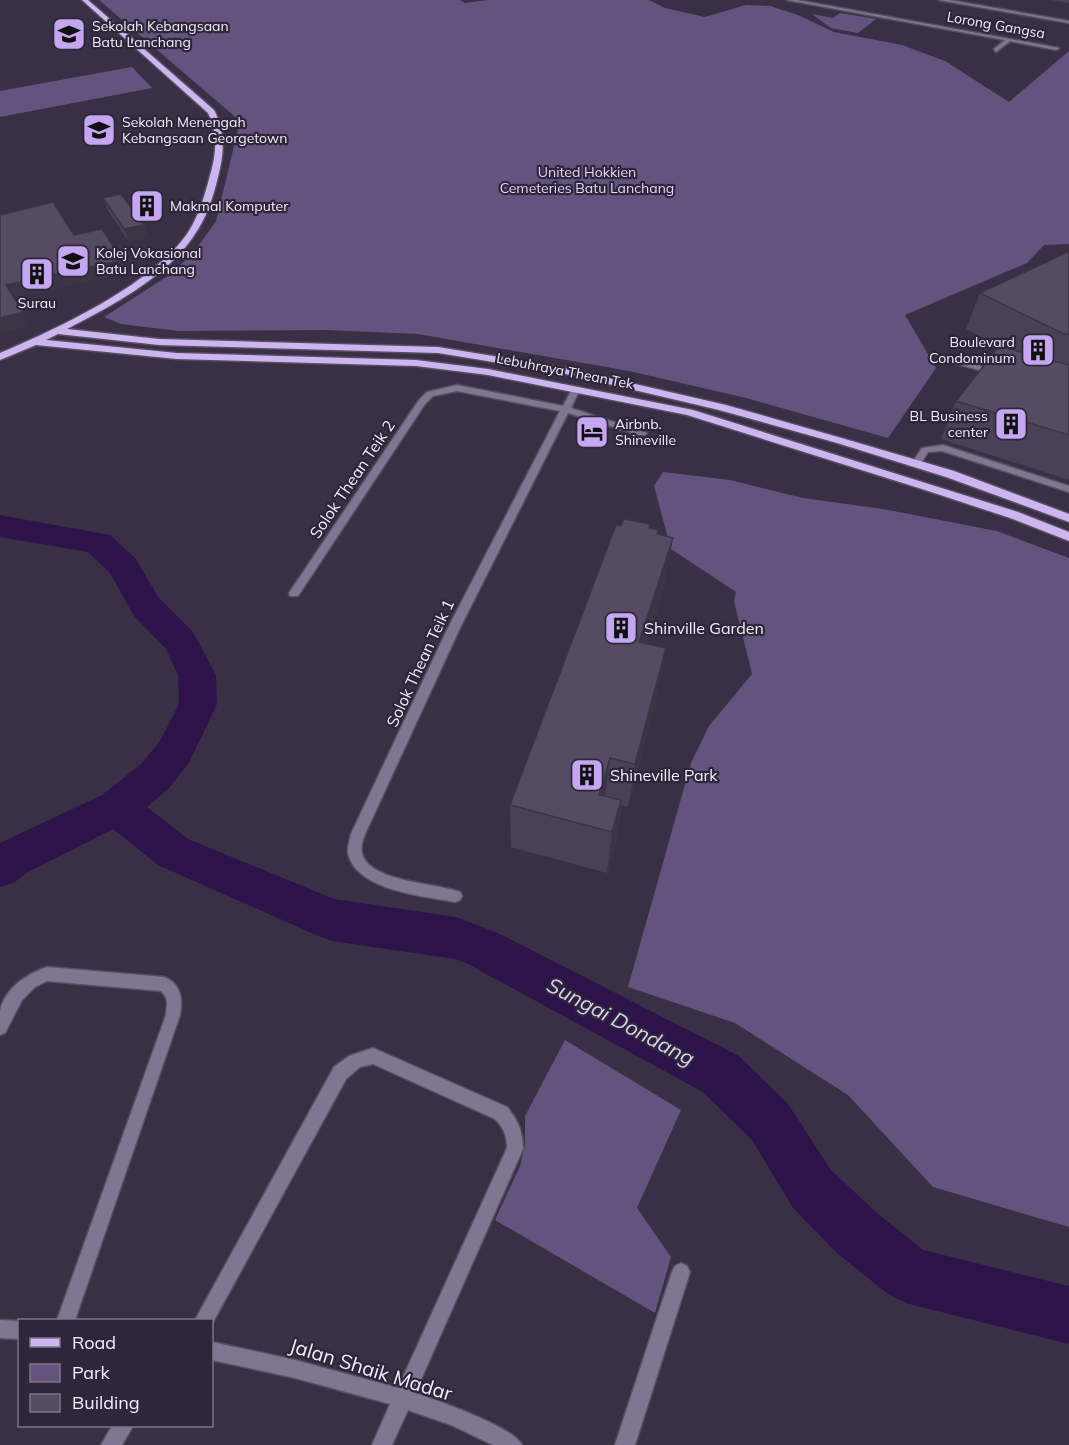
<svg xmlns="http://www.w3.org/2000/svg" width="1069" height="1445" viewBox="0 0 1069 1445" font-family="Mulish,sans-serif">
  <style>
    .green { fill: #65537f }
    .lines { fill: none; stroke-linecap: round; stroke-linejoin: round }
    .river { fill: #2e134a; fill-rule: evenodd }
    .minor-casing { stroke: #574e62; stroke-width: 3 }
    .primary-casing { stroke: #574e62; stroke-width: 3 }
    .minor { fill: #817692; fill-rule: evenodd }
    .primary { fill: #cdb6ef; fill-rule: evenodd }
    .wall { fill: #494155 }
    .shaded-wall { fill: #3c3545 }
    .building { fill: #554c63; stroke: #3c3545; stroke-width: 1.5 }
    .labels { text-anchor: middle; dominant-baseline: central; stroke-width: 4.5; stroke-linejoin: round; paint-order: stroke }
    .far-street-label { font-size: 14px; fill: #f3edfb; stroke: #2e263a }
    .far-poi-label { font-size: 14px; fill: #f3edfb; stroke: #2e263a; text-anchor: start }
    .far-park-label { font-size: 14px; fill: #e2d4f8; stroke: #2e263a }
    .street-label { font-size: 16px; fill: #f3edfb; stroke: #2e263a }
    .poi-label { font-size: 16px; fill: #f3edfb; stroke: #2e263a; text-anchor: start }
    .near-street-label { font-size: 20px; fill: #f3edfb; stroke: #2e263a }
    .near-water-label { font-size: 21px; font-style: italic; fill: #dccef2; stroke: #2e263a }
  </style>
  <rect width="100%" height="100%" fill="#393045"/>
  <path class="green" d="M 99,0 L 460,0 L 465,3 L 488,0 L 649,0 L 665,8 L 705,17 L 746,5 L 770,6 L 798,15 L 834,32 L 902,45 L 945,61 L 1009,102 L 1069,51 L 1069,244 L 1044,245 L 1027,263 L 905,315 L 936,368 L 888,438 L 746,398 L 629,371 L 418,334 L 327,330 L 179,331 L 121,324 L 104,317 L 174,272 L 199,245 L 216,221 L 240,121 Z
    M 840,13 L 876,19 L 858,33 L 831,28 L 812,14 L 833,18 Z
    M 132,67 L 152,88 L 0,117 L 0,91 Z
    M 663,472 L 730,480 L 803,498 L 883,509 L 997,531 L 1069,558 L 1069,1227 L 933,1187 L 848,1095 L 735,1023 L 628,987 L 691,763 L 709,726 L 752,674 L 734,601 L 736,592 L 671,549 L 654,486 Z
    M 565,1040 L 681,1110 L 637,1208 L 671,1257 L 655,1313 L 495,1220 L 520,1166 L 525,1145 L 525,1116 Z"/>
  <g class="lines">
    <path class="river" d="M 0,515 L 110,535 L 135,558 L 159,598 L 193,632 L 216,675 L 217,704 L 189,763 L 169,788 L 147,807 L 188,839 L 334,899 L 456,917 L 498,933 L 739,1056 L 788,1104 L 831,1170 L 877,1213 L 923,1250 L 1069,1286 L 1069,1344 L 909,1304 L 889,1295 L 837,1253 L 793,1208 L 752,1140 L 703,1092 L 466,963 L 455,959 L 332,941 L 316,935 L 158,865 L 113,829 L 28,872 L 15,882 L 0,887 L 0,843 L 102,795 L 141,764 L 160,741 L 179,704 L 178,675 L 166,649 L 134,616 L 110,573 L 88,552 L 0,537 Z"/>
    <g class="minor-casing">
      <path id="minor" d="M 787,0 L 797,0 L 1059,48 L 1056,50 L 1010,41 L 996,52 L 994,49 L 1005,40 Z
        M 939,0 L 949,0 L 1069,21 L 1069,23 Z
        M 943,356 L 949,356 L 1000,372 L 993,374 L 943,360 Z
        M 457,385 L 563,406 L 573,387 L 579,387 L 580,389 L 571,408 L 647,433 L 645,435 L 639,435 L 568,413 L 459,630 L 365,834 C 363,840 360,847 362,853 C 368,882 437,883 460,892 L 462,896 L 460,900 L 455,902 C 424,896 356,891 348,853 C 347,847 350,840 351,834 L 447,630 L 560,411 L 457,391 L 433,396 L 425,404 L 298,596 L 290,596 L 289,593 L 419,400 L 427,392 Z
        M 943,445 L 1069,486 L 1069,492 L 942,451 L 928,452 L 920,465 L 914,465 L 912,463 L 922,448 Z
        M 47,967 L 164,977 C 181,984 183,999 180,1015 L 75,1320 L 57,1320 L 166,1015 C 167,1005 169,998 161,991 L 47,981 L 35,987 L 22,1000 L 5,1033 L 0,1035 C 0,1028 0,1019 0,1011 C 5,988 27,974 47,967 Z
        M 373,1048 L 507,1107 C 518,1120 523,1132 523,1149 L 415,1393 C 436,1400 514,1427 522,1445 L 493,1445 L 451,1425 L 408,1410 L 392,1445 L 372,1445 L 390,1404 L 295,1378 L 212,1360 L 212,1342 L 295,1360 L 398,1388 L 507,1148 C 507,1136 504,1128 495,1119 L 373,1064 L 360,1067 L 346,1079 L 212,1324 L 212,1320 L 195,1320 L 334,1067 L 349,1056 Z
        M 681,1263 L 687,1266 L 690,1272 L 635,1445 L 615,1445 L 672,1272 L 675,1266 Z
        M 0,1320 L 20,1321 L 20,1339 L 0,1338 Z
        M 112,1426 L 133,1426 L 122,1445 L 101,1445 Z"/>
    </g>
    <g class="primary-casing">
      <path id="primary" d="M 82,0 L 88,0 L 214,110 C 226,132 224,154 218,177 C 213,198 206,219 193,237 C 164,279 111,306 67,329 L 159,339 L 438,347 L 566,368 L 726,405 L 845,439 L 954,471 L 1069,514 L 1069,522 L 946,477 L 837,443 L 719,410 L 566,374 L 438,353 L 159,345 L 58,334 L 46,340 L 177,353 L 416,360 L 488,369 L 693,410 L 1018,512 L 1069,532 L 1069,541 L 1010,518 L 925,490 L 687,415 L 488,375 L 416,366 L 177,359 L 36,345 L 0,360 L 0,353 C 57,329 151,285 187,234 C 198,218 204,198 209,179 C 216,156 219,135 208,113 Z"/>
    </g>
    <use href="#minor" class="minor"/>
    <use href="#primary" class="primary"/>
  </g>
  <path class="wall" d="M 1051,0 L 1069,0 L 1069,3 Z
    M 103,198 L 144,225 L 148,237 L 129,242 L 107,209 Z
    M 1069,252 L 1069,480 L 941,439 L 956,401 L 999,346 L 966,329 L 980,293 Z
    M 650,524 L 649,528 L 658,530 L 658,535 L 665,585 L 647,643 L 658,693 L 628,807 L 621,805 L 616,842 L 607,873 L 511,847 L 510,805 L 621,526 Z"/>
  <path class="shaded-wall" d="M 144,225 L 148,237 L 129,242 L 124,229 Z
    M 122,260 L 126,273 L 12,298 L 6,285 Z
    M 23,312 L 29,326 L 0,334 L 0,318 Z
    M 673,538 L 665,585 L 633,688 L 639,642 Z
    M 666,648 L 658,693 L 628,807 L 635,764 Z
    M 610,758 L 605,801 L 599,795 Z
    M 621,800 L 616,842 L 607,873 L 612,832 Z"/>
  <path class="building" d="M 121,194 L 144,225 L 124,229 L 103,198 Z
    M 53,202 L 74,235 L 102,229 L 122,260 L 6,285 L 23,312 L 0,318 L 0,215 Z
    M 1068,252 L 1069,252 L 1069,334 L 1064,334 L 980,293 Z
    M 999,346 L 1069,365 L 1069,435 L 956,401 Z
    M 624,519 L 650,524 L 649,528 L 658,530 L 657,534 L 673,538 L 639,642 L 666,648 L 635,764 L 610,758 L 599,795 L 621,800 L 612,832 L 510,805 L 616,525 L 621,526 Z"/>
  <defs>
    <g id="school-square" transform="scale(1.725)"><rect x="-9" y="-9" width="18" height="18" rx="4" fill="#c5a6f1" stroke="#2e263a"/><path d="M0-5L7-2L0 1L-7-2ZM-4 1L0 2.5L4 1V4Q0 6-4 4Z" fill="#111"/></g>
    <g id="building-square" transform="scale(1.725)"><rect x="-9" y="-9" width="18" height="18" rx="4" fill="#c5a6f1" stroke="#2e263a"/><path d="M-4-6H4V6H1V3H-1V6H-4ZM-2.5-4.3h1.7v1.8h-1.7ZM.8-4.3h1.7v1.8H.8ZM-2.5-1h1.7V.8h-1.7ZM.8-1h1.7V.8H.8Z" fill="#111"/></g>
    <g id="university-square" transform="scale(1.725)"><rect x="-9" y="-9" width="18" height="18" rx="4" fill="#c5a6f1" stroke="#2e263a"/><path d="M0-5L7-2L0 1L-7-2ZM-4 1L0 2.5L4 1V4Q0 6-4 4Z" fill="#111"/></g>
    <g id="hotel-square" transform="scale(1.725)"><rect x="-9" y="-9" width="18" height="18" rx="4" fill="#c5a6f1" stroke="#2e263a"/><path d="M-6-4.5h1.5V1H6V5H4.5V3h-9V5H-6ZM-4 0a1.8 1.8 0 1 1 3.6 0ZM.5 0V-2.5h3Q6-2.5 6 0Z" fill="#111"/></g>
  </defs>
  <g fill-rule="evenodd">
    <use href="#school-square" x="69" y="34"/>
    <use href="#school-square" x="99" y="130"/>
    <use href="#building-square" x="147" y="206"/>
    <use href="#university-square" x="73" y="261"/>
    <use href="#building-square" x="37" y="274"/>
    <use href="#building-square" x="1038" y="350"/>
    <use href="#building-square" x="1011" y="424"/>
    <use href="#hotel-square" x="592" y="432"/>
    <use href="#building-square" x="621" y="628"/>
    <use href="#building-square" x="587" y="775"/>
  </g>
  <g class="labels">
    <g class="far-street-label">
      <text transform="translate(996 25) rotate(10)">Lorong Gangsa</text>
      <text transform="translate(565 371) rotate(11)">Lebuhraya Thean Tek</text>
    </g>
    <g class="far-poi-label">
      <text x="92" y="26">Sekolah Kebangsaan<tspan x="92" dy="16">Batu Lanchang</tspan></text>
      <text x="122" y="122">Sekolah Menengah<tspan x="122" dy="16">Kebangsaan Georgetown</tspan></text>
      <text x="170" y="206">Makmal Komputer</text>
      <text x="96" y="253">Kolej Vokasional<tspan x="96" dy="16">Batu Lanchang</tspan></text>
      <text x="37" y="303" text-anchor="middle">Surau</text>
      <text x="1015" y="342" text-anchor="end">Boulevard<tspan x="1015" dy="16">Condominum</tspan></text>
      <text x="988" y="416" text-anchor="end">BL Business<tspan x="988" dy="16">center</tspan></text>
      <text x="615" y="424">Airbnb.<tspan x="615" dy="16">Shineville</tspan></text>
    </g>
    <g class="far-park-label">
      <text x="587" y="172">United Hokkien<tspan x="587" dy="16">Cemeteries Batu Lanchang</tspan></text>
    </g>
    <g class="street-label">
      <text transform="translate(352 479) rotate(-56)">Solok Thean Teik 2</text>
      <text transform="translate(420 663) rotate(-65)">Solok Thean Teik 1</text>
    </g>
    <g class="poi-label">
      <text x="644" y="628">Shinville Garden</text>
      <text x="610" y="775">Shineville Park</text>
    </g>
    <g class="near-street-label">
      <text transform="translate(371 1369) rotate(17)">Jalan Shaik Madar</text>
    </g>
    <g class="near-water-label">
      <text transform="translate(621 1021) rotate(28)">Sungai Dondang</text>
    </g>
  </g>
  <rect x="18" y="1319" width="195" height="108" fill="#2e263a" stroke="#7d7687" stroke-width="1.5"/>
  <rect x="30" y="1338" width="30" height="9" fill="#cdb6ef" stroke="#7d7687" stroke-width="1.5"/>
  <text x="72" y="1349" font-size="18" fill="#f3edfb">Road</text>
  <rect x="30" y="1364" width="30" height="18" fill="#65537f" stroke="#7d7687" stroke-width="1.5"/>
  <text x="72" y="1379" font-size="18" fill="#f3edfb">Park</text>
  <rect x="30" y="1394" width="30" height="18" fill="#554c63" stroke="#7d7687" stroke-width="1.5"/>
  <text x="72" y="1409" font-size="18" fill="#f3edfb">Building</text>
</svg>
